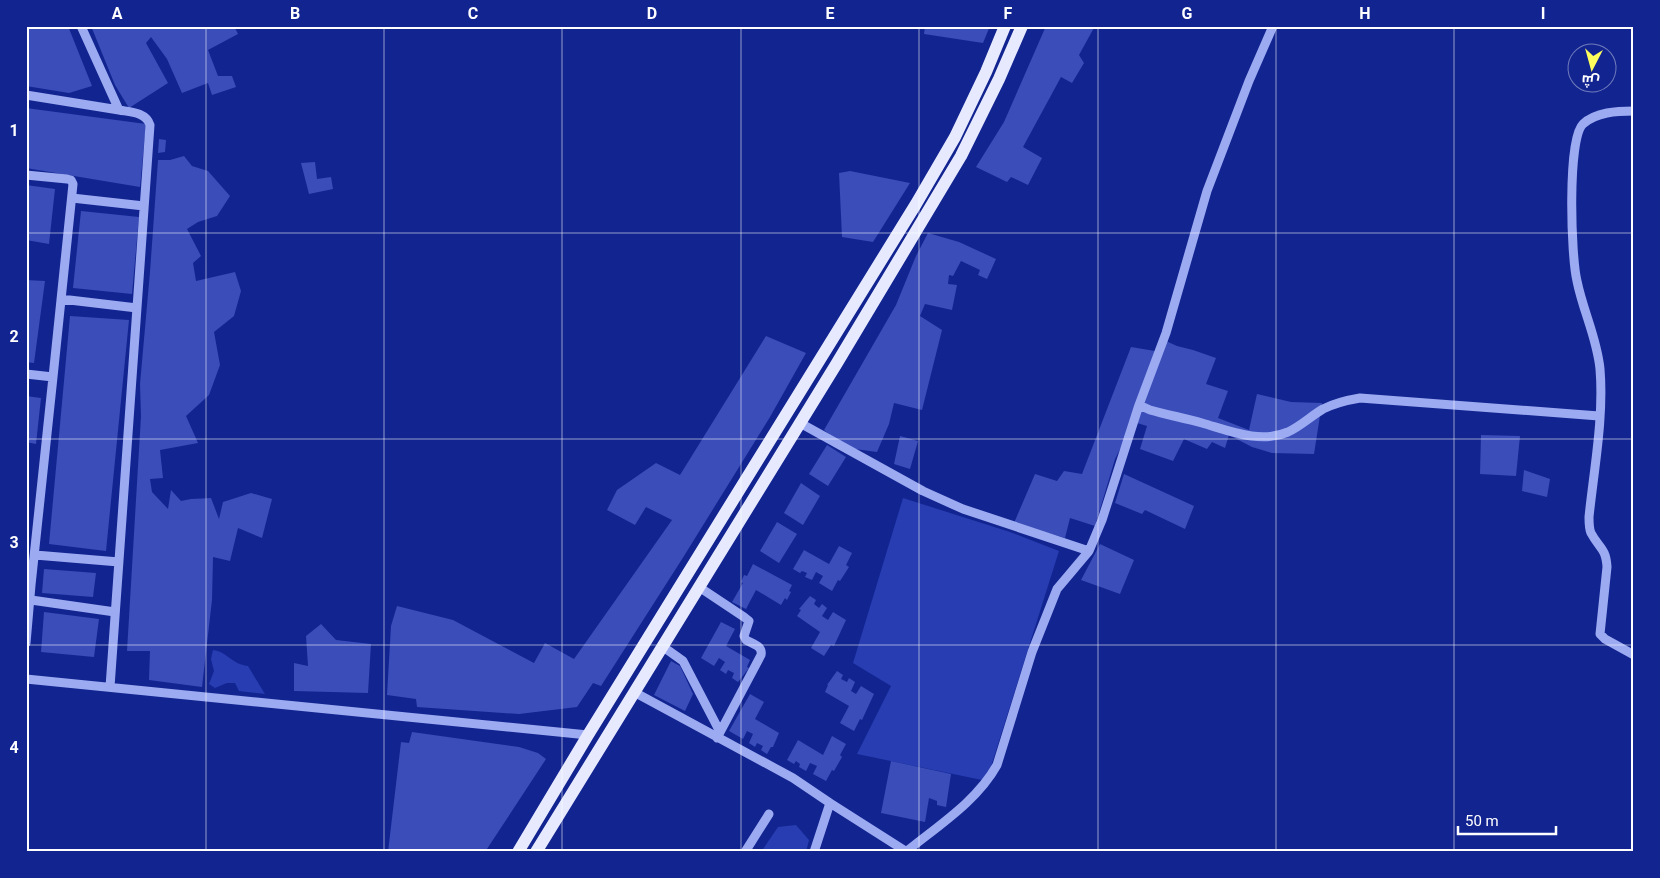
<svg xmlns="http://www.w3.org/2000/svg" width="1660" height="878" viewBox="0 0 1660 878" font-family="Roboto,Cairo,sans-serif">
  <style>
    .green { fill: #273db1 }
    .building { fill: #3a4db9 }
    .lines { fill: none; stroke-linecap: round; stroke-linejoin: round }
    .minor { stroke: #9caaf2; stroke-width: 9 }
    .major { stroke: #e7eaff; stroke-width: 12 }
    .grid { fill: none; stroke: #fff; stroke-width: 1; stroke-opacity: 0.55 }
    .neatline { fill: none; stroke: #fff; stroke-width: 2 }
    .grid-label { font-size: 16px; text-anchor: middle; font-weight: bold; fill: #fff }
  </style>
  <rect width="100%" height="100%" fill="#122490"/>
  <path class="green" d="M 903,498 L 1010,532 L 1059,551 L 988,776 L 982,780 L 857,754 L 891,686 L 853,663 Z
    M 213,650 C 228,652 231,664 248,666 L 265,694 L 239,691 L 235,683 L 227,683 L 215,688 L 209,684 L 214,671 L 211,659 Z
    M 796,825 L 809,840 L 806,852 L 761,852 L 778,827 Z"/>
  <path class="building" d="M 26,26 L 68,26 L 92,86 L 69,93 L 26,86 Z
    M 91,26 L 234,26 L 238,34 L 208,50 L 218,76 L 232,76 L 236,87 L 212,95 L 208,83 L 182,93 L 167,59 L 151,37 L 146,43 L 168,83 L 129,108 L 115,85 Z
    M 925,26 L 990,26 L 983,43 L 924,34 Z
    M 1046,26 L 1095,26 L 1079,55 L 1084,63 L 1072,83 L 1061,77 L 1023,147 L 1042,158 L 1028,185 L 1011,177 L 1007,182 L 976,167 L 1004,122 Z
    M 26,108 L 146,124 L 140,187 L 26,168 Z
    M 159,139 L 166,140 L 165,152 L 158,153 Z
    M 184,156 L 192,166 L 208,171 L 230,196 L 217,216 L 198,222 L 187,229 L 201,256 L 193,263 L 196,281 L 235,272 L 241,291 L 234,316 L 214,332 L 220,365 L 209,395 L 186,416 L 198,443 L 160,450 L 163,478 L 150,479 L 152,492 L 168,509 L 171,490 L 181,501 L 191,499 L 211,498 L 219,519 L 223,502 L 251,493 L 272,499 L 262,538 L 238,528 L 230,561 L 213,557 L 212,600 L 202,687 L 149,680 L 150,651 L 127,651 L 141,416 L 140,384 L 150,272 L 158,160 L 170,160 Z
    M 315,162 L 317,179 L 331,177 L 333,189 L 309,194 L 301,163 Z
    M 850,171 L 910,183 L 873,242 L 842,237 L 839,173 Z
    M 26,185 L 55,189 L 49,244 L 26,240 Z
    M 81,211 L 139,217 L 132,294 L 73,288 Z
    M 928,233 L 959,242 L 996,259 L 987,279 L 978,275 L 980,270 L 961,261 L 953,276 L 949,275 L 948,284 L 957,285 L 952,310 L 925,304 L 920,316 L 942,330 L 922,410 L 894,403 L 889,424 L 877,452 L 855,449 L 831,436 L 824,430 L 896,305 L 916,256 Z
    M 26,280 L 45,281 L 34,363 L 26,362 Z
    M 70,316 L 129,320 L 106,551 L 49,544 Z
    M 766,336 L 806,353 L 770,417 L 684,556 L 601,686 L 593,683 L 577,707 L 519,714 L 417,707 L 416,699 L 387,695 L 391,626 L 397,606 L 453,620 L 534,663 L 545,643 L 574,659 L 672,520 L 646,507 L 635,525 L 607,510 L 617,490 L 656,463 L 680,475 Z
    M 1166,341 L 1177,346 L 1193,350 L 1216,358 L 1206,384 L 1228,391 L 1218,418 L 1249,430 L 1257,394 L 1291,402 L 1322,403 L 1314,454 L 1272,453 L 1252,447 L 1229,435 L 1225,448 L 1212,442 L 1207,449 L 1184,439 L 1173,461 L 1140,449 L 1147,426 L 1137,423 Z
    M 1131,347 L 1155,351 L 1124,441 L 1115,459 L 1095,526 L 1070,518 L 1065,538 L 1014,523 L 1035,474 L 1057,481 L 1064,471 L 1082,474 Z
    M 26,396 L 41,398 L 36,444 L 26,442 Z
    M 1481,435 L 1520,436 L 1516,476 L 1480,474 Z
    M 900,436 L 918,441 L 910,469 L 894,464 Z
    M 827,445 L 846,457 L 828,486 L 809,474 Z
    M 1524,470 L 1550,479 L 1547,497 L 1522,491 Z
    M 1124,474 L 1194,506 L 1185,529 L 1145,510 L 1142,514 L 1115,503 Z
    M 801,483 L 820,496 L 803,525 L 784,513 Z
    M 777,522 L 797,534 L 779,563 L 760,551 Z
    M 1100,544 L 1134,560 L 1120,594 L 1081,580 Z
    M 839,546 L 852,553 L 846,565 L 849,567 L 840,581 L 838,580 L 832,591 L 819,583 L 823,576 L 816,572 L 812,580 L 805,577 L 807,573 L 802,571 L 800,573 L 793,569 L 804,550 L 829,564 Z
    M 753,564 L 792,585 L 789,591 L 791,592 L 787,600 L 785,598 L 781,605 L 756,590 L 746,609 L 732,602 L 743,583 L 741,582 L 744,575 L 747,576 Z
    M 44,569 L 96,573 L 93,597 L 42,593 Z
    M 810,596 L 816,600 L 814,604 L 819,608 L 822,604 L 827,608 L 822,616 L 828,620 L 833,612 L 846,620 L 834,646 L 831,645 L 824,656 L 811,648 L 820,632 L 797,616 L 801,610 L 799,609 Z
    M 44,612 L 99,619 L 94,657 L 41,652 Z
    M 721,622 L 735,629 L 726,646 L 750,660 L 747,667 L 749,668 L 738,682 L 732,678 L 734,673 L 728,670 L 726,674 L 720,670 L 725,662 L 719,658 L 714,666 L 701,658 Z
    M 321,624 L 336,640 L 371,644 L 368,693 L 294,691 L 294,663 L 308,666 L 306,636 Z
    M 671,661 L 680,666 L 693,694 L 685,711 L 654,695 Z
    M 837,671 L 843,675 L 841,679 L 847,682 L 849,678 L 855,682 L 851,691 L 856,694 L 861,686 L 874,694 L 862,720 L 860,719 L 854,731 L 840,723 L 849,706 L 825,692 L 828,685 L 827,685 Z
    M 750,694 L 764,702 L 755,719 L 779,733 L 773,747 L 771,747 L 767,754 L 761,750 L 763,746 L 757,743 L 755,747 L 749,743 L 753,734 L 747,731 L 743,739 L 729,731 Z
    M 412,732 L 519,747 L 538,753 L 546,759 L 485,852 L 388,852 L 401,742 L 409,743 Z
    M 832,736 L 846,744 L 840,755 L 842,757 L 834,771 L 832,770 L 826,781 L 813,774 L 817,766 L 810,763 L 806,771 L 799,767 L 800,764 L 796,761 L 794,764 L 787,760 L 798,740 L 823,755 Z
    M 891,761 L 951,774 L 946,807 L 937,805 L 937,801 L 929,798 L 925,822 L 881,813 Z"/>
  <g class="lines">
    <path class="minor" d="M 81,26 L 119,110 C 130,112 146,112 150,125 L 110,687
      M 26,95 L 119,110
      M 1634,111 C 1617,111 1596,112 1583,124 C 1567,139 1571,257 1577,281 C 1583,311 1597,338 1600,369 C 1604,417 1594,469 1589,517 C 1589,522 1589,529 1591,533 C 1599,548 1606,548 1607,567 L 1600,634 L 1605,639 L 1634,655
      M 26,175 L 67,179 L 71,180 L 73,184 L 53,377
      M 72,198 L 144,206
      M 61,299 L 137,308
      M 26,374 L 53,377 L 31,585 L 26,584
      M 1139,405 L 1150,410 C 1167,415 1185,418 1202,423 C 1230,431 1260,444 1288,432 C 1301,426 1311,416 1323,409 C 1335,403 1348,400 1360,398 L 1599,416
      M 800,423 L 923,491 L 963,509 L 1089,551
      M 35,555 L 119,562
      M 699,587 L 744,617 L 749,621 L 744,636 L 746,640 C 753,644 763,646 761,655 L 717,738
      M 31,600 L 115,612
      M 26,643 L 31,585
      M 662,646 L 683,661 L 720,732
      M 26,679 L 588,735
      M 634,692 L 793,778 L 830,803 L 814,852
      M 830,803 L 907,852
      M 907,851 C 939,825 977,801 997,765 L 1032,652 L 1057,589 L 1089,551 L 1102,520 L 1139,405 L 1166,333 L 1207,191 L 1249,81 L 1273,26
      M 745,852 L 769,814"/>
    <path class="major" d="M 518,852 L 588,735 L 916,204 L 955,137 L 986,72 L 1005,26
      M 536,852 L 837,363 L 961,156 L 999,79 L 1022,26"/>
  </g>
  <path class="grid" d="M 206,26 L 206,852M 384,26 L 384,852M 562,26 L 562,852M 741,26 L 741,852M 919,26 L 919,852M 1098,26 L 1098,852M 1276,26 L 1276,852M 1454,26 L 1454,852M 26,233 L 1634,233M 26,439 L 1634,439M 26,645 L 1634,645"/>
  <rect width="1660" height="878" fill="none" stroke="#122490" stroke-width="55"/>
  <g transform="translate(1592 68) rotate(186)"><circle r="24" fill="#122490" stroke="#717cbc"/>
  <path d="M0-4L9 19L0 12L-9 19Z" fill="#feff5d"/>
  <text y="-8" font-size="14" font-weight="bold" text-anchor="middle" fill="#ffffff">ش</text>
  </g>
  <path d="M1458 826v8h98v-8" fill="none" stroke="#ffffff" stroke-width="2.5"/>
  <text x="1465" y="826" font-size="15" fill="#ffffff" stroke="#122490" stroke-width="4" paint-order="stroke">50 m</text>
  <rect x="28" y="28" width="1604" height="822" class="neatline"/>
  <g class="grid-label">
    <text x="117" y="19">A</text>
    <text x="295" y="19">B</text>
    <text x="473" y="19">C</text>
    <text x="652" y="19">D</text>
    <text x="830" y="19">E</text>
    <text x="1008" y="19">F</text>
    <text x="1187" y="19">G</text>
    <text x="1365" y="19">H</text>
    <text x="1543" y="19">I</text>
    <text x="14" y="136">1</text>
    <text x="14" y="342">2</text>
    <text x="14" y="548">3</text>
    <text x="14" y="753">4</text>
  </g>
</svg>
